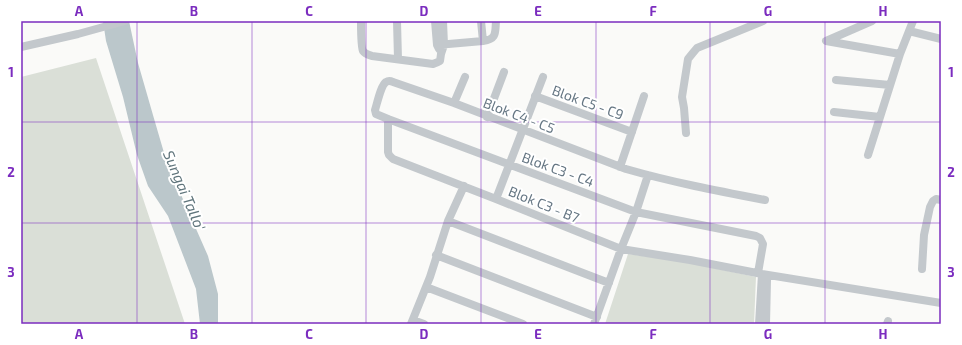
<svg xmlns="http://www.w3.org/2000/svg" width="962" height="345" viewBox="0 0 962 345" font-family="'Exo 2',sans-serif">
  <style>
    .green { fill: #dadfd7 }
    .water { fill: #bbc7cb }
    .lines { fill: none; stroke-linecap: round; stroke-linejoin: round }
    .minor { stroke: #c3c8cc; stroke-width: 8 }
    .grid { fill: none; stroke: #7b2cbf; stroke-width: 1; stroke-opacity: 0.55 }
    .labels { text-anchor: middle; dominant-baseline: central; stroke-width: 4; stroke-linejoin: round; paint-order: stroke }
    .street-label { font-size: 14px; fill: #657683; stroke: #fff }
    .water-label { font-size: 15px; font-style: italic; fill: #60757c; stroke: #fff }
    .neatline { fill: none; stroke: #7b2cbf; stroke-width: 1.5 }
    .grid-label { font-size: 13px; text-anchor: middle; font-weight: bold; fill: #7b2cbf }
  </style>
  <rect width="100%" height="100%" fill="#fafaf8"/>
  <path class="green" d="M 96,58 L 185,324 L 21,324 L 21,77 Z
    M 628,254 L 680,261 L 756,277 L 754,324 L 605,324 Z"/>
  <path class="water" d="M 103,21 L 129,21 L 138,63 L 155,122 L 167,163 L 208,256 L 218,294 L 218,324 L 200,324 L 196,289 L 168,216 L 148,186 L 137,155 L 123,97 L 106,41 Z"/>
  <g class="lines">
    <path class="minor" d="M 361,21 C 361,27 361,48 363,51 C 365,54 369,55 372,56 L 433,64 L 438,62 L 440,61 L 441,54 L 444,45 L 443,21
      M 397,21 L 398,59
      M 435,21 L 437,45 L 439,49
      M 872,21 L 826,41 L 900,54 L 913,21
      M 909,31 L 941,39
      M 483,41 C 497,39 495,33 496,21
      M 437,45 L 483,41 L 481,21
      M 21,47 L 78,34 L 125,21
      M 836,80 L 890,85
      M 535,96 L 632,132
      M 454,103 L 465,77
      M 834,112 L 880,117
      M 487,117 L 504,72
      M 388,119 L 388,152 L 389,155 L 393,159 L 496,199 L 621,249 L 690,260 L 762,274 L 941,303
      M 686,133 L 684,108 L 682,97 L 688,59 L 692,54 L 697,48 L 763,21
      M 868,155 L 900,54
      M 620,167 L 644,96
      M 496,199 L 543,77
      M 448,221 L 609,283
      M 436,255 L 597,317
      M 922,269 L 924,235 L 930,207 L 933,201 L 936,199 L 941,200
      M 758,273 L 763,244 L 760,238 L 756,236 L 636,212 L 388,119 L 376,114 L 375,110 C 377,104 381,85 386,82 C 389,80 391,81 393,82 L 454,103 L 626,169 C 671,182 718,191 765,200
      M 426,287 L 523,324
      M 413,320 L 424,324
      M 411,324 L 430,277 L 448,221 L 464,186
      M 594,324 L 621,249 L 636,212 L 648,175
      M 759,324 L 762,274
      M 766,324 L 767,280
      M 887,324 L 888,321"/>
  </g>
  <path class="grid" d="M 137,21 L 137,324M 252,21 L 252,324M 366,21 L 366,324M 481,21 L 481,324M 596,21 L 596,324M 710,21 L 710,324M 825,21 L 825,324M 21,122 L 941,122M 21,223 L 941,223"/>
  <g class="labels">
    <g class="street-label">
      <text transform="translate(588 102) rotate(20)">Blok C5 - C9</text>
      <text transform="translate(519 115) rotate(21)">Blok C4 - C5</text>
      <text transform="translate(558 169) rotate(20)">Blok C3 - C4</text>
      <text transform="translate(544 204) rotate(22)">Blok C3 - B7</text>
    </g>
    <g class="water-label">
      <text transform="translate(185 190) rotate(67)">Sungai Tallo'</text>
    </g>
  </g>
  <rect width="962" height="345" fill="none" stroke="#ffffff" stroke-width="44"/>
  <rect x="22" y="22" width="918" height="301" class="neatline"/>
  <g class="grid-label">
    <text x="79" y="16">A</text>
    <text x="194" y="16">B</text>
    <text x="309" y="16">C</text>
    <text x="424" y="16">D</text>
    <text x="538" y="16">E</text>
    <text x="653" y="16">F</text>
    <text x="768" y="16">G</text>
    <text x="883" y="16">H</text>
    <text x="11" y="77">1</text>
    <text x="951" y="77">1</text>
    <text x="11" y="177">2</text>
    <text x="951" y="177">2</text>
    <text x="11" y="277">3</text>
    <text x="951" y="277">3</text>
    <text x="79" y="339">A</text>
    <text x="194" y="339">B</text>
    <text x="309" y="339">C</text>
    <text x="424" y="339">D</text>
    <text x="538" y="339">E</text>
    <text x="653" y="339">F</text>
    <text x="768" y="339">G</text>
    <text x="883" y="339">H</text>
  </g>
</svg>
